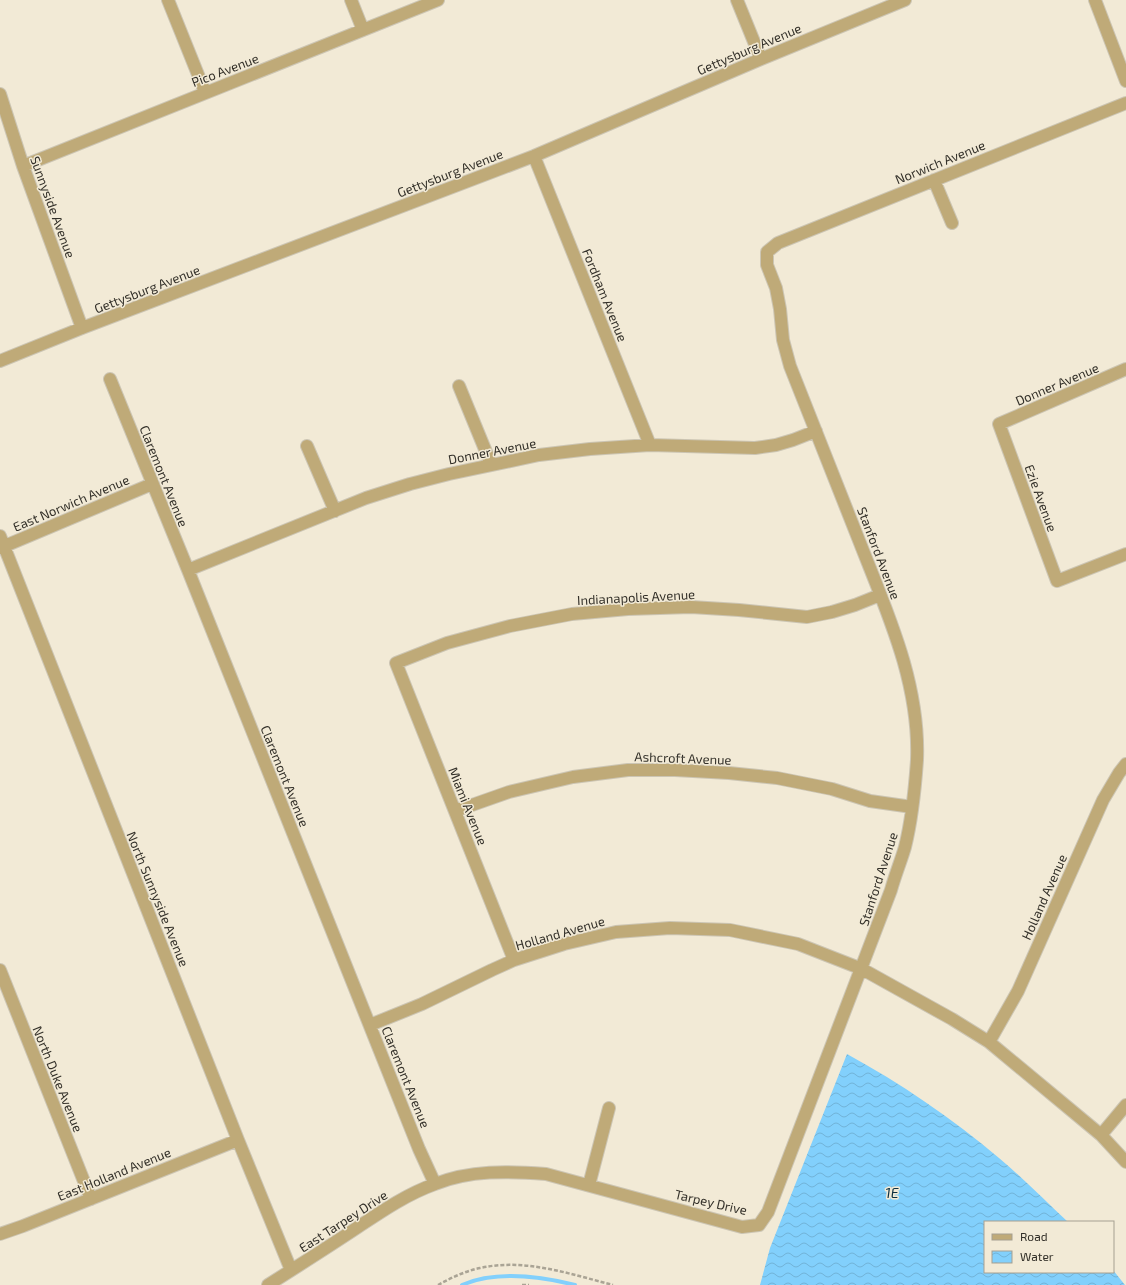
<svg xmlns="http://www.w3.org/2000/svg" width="1126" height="1285" viewBox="0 0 1126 1285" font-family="'Exo 2',sans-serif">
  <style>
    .water { fill: url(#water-waves) }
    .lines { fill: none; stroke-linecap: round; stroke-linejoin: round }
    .stream { stroke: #82d0fc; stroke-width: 4 }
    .minor-casing { stroke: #ccc5b3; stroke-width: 14 }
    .path { stroke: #aaa495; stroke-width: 2.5; stroke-dasharray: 4 2; stroke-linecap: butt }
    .minor { stroke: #bfaa78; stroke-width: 12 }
    .labels { text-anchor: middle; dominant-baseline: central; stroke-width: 3; stroke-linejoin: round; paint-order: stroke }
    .street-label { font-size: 13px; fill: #333029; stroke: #f2ead6 }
    .water-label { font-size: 14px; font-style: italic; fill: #0c3042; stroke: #f2ead6 }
  </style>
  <defs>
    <pattern id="water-waves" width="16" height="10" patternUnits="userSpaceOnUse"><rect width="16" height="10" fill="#82d0fc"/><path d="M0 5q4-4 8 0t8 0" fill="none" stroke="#71b3d8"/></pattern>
  </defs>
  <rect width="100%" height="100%" fill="#f2ead6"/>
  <path class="water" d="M 847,1054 C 900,1083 952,1118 999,1158 C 1023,1178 1045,1201 1068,1222 L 985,1222 L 985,1272 L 1113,1272 L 1113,1270 L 1125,1285 L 760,1285 L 770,1248 Z"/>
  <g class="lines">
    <path class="stream" d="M 462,1285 C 497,1270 539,1276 575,1285"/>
    <g class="minor-casing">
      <path id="minor" d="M 168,0 L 205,92
        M 351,0 L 363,30
        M 737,0 L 761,59
        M 1095,0 L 1126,81
        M 0,94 L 23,166 L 82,328
        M 534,156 L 650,445
        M 23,166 L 438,0
        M 934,180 L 952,223
        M 0,361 L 82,328 L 534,156 L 761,59 L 905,0
        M 1126,369 L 999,424 L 1057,581 L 1126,554
        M 110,379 L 188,570 L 419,1149 L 435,1184
        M 459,386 L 491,464
        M 307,446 L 335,511
        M 0,536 L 238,1140 L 291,1270
        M 0,548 L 152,484
        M 188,570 L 366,498 L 410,484 L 449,474 L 539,455 L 590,449 L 650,445 L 755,448 L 776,445 L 793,440 L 816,431
        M 455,811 L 509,792 L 573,777 L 628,770 L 675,770 L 729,773 L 777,778 L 832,789 L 870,801 L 912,807
        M 514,960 L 396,663 L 447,643 L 510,626 L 572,614 L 628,609 L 691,607 L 739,610 L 807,617 L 832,612 L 855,605 L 880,595
        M 0,970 L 91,1199
        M 370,1025 L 422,1004 L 492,970 L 514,960 L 564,944 L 616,932 L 670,928 L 730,930 L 798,944 L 862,969 L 952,1019 L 989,1042 L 1101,1135 L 1126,1162
        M 989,1042 L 1018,991 L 1103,800 L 1119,773 L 1126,764
        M 1101,1135 L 1126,1105
        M 589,1185 L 609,1108
        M 0,1234 L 23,1226 L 238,1140
        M 268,1285 C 298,1266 328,1247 358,1227 C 382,1211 407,1194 435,1184 C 470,1170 508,1171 546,1174 L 742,1227 L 759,1225 L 768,1212 L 891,890 C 895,875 901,861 905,847 C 912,819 915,789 917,760 C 920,683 887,612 860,543 C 837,484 813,425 790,366 L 783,340 L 780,309 L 776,288 L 767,265 L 767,252 L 778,243 L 1126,103"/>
    </g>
    <path class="path" d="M 438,1285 C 451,1278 465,1271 480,1268 C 525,1258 570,1274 613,1285
      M 522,1285 L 529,1285"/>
    <use href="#minor" class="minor"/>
  </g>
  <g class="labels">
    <g class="street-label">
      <text transform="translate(749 49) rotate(-23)">Gettysburg Avenue</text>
      <text transform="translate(225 70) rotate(-21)">Pico Avenue</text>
      <text transform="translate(940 162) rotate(-22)">Norwich Avenue</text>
      <text transform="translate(450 173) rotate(-21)">Gettysburg Avenue</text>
      <text transform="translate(53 207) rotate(70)">Sunnyside Avenue</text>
      <text transform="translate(147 289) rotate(-21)">Gettysburg Avenue</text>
      <text transform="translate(605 295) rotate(68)">Fordham Avenue</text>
      <text transform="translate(1057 384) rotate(-23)">Donner Avenue</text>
      <text transform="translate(492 451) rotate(-11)">Donner Avenue</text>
      <text transform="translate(164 476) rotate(68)">Claremont Avenue</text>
      <text transform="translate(1041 498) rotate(70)">Ezie Avenue</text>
      <text transform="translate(71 503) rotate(-23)">East Norwich Avenue</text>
      <text transform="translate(879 553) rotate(69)">Stanford Avenue</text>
      <text transform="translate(636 597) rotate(-3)">Indianapolis Avenue</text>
      <text transform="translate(683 758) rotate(2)">Ashcroft Avenue</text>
      <text transform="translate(285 776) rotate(68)">Claremont Avenue</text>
      <text transform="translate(468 806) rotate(68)">Miami Avenue</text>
      <text transform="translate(878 879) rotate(-72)">Stanford Avenue</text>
      <text transform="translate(1044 897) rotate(-66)">Holland Avenue</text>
      <text transform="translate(158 899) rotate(68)">North Sunnyside Avenue</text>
      <text transform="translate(560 933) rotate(-16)">Holland Avenue</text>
      <text transform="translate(406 1077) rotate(68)">Claremont Avenue</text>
      <text transform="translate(58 1079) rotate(68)">North Duke Avenue</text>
      <text transform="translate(114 1174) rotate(-22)">East Holland Avenue</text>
      <text transform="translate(711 1202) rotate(13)">Tarpey Drive</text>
      <text transform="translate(343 1221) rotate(-33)">East Tarpey Drive</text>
    </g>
    <g class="water-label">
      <text x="892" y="1192">1E</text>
    </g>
  </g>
  <rect x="984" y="1221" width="130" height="52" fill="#f2ead6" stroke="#a6a091"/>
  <rect x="992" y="1234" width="20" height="6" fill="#bfaa78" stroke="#a6a091"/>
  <text x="1020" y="1241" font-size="12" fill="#333029">Road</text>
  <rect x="992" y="1251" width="20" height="12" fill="url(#water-waves)" stroke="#a6a091"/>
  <text x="1020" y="1261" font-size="12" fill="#333029">Water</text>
</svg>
